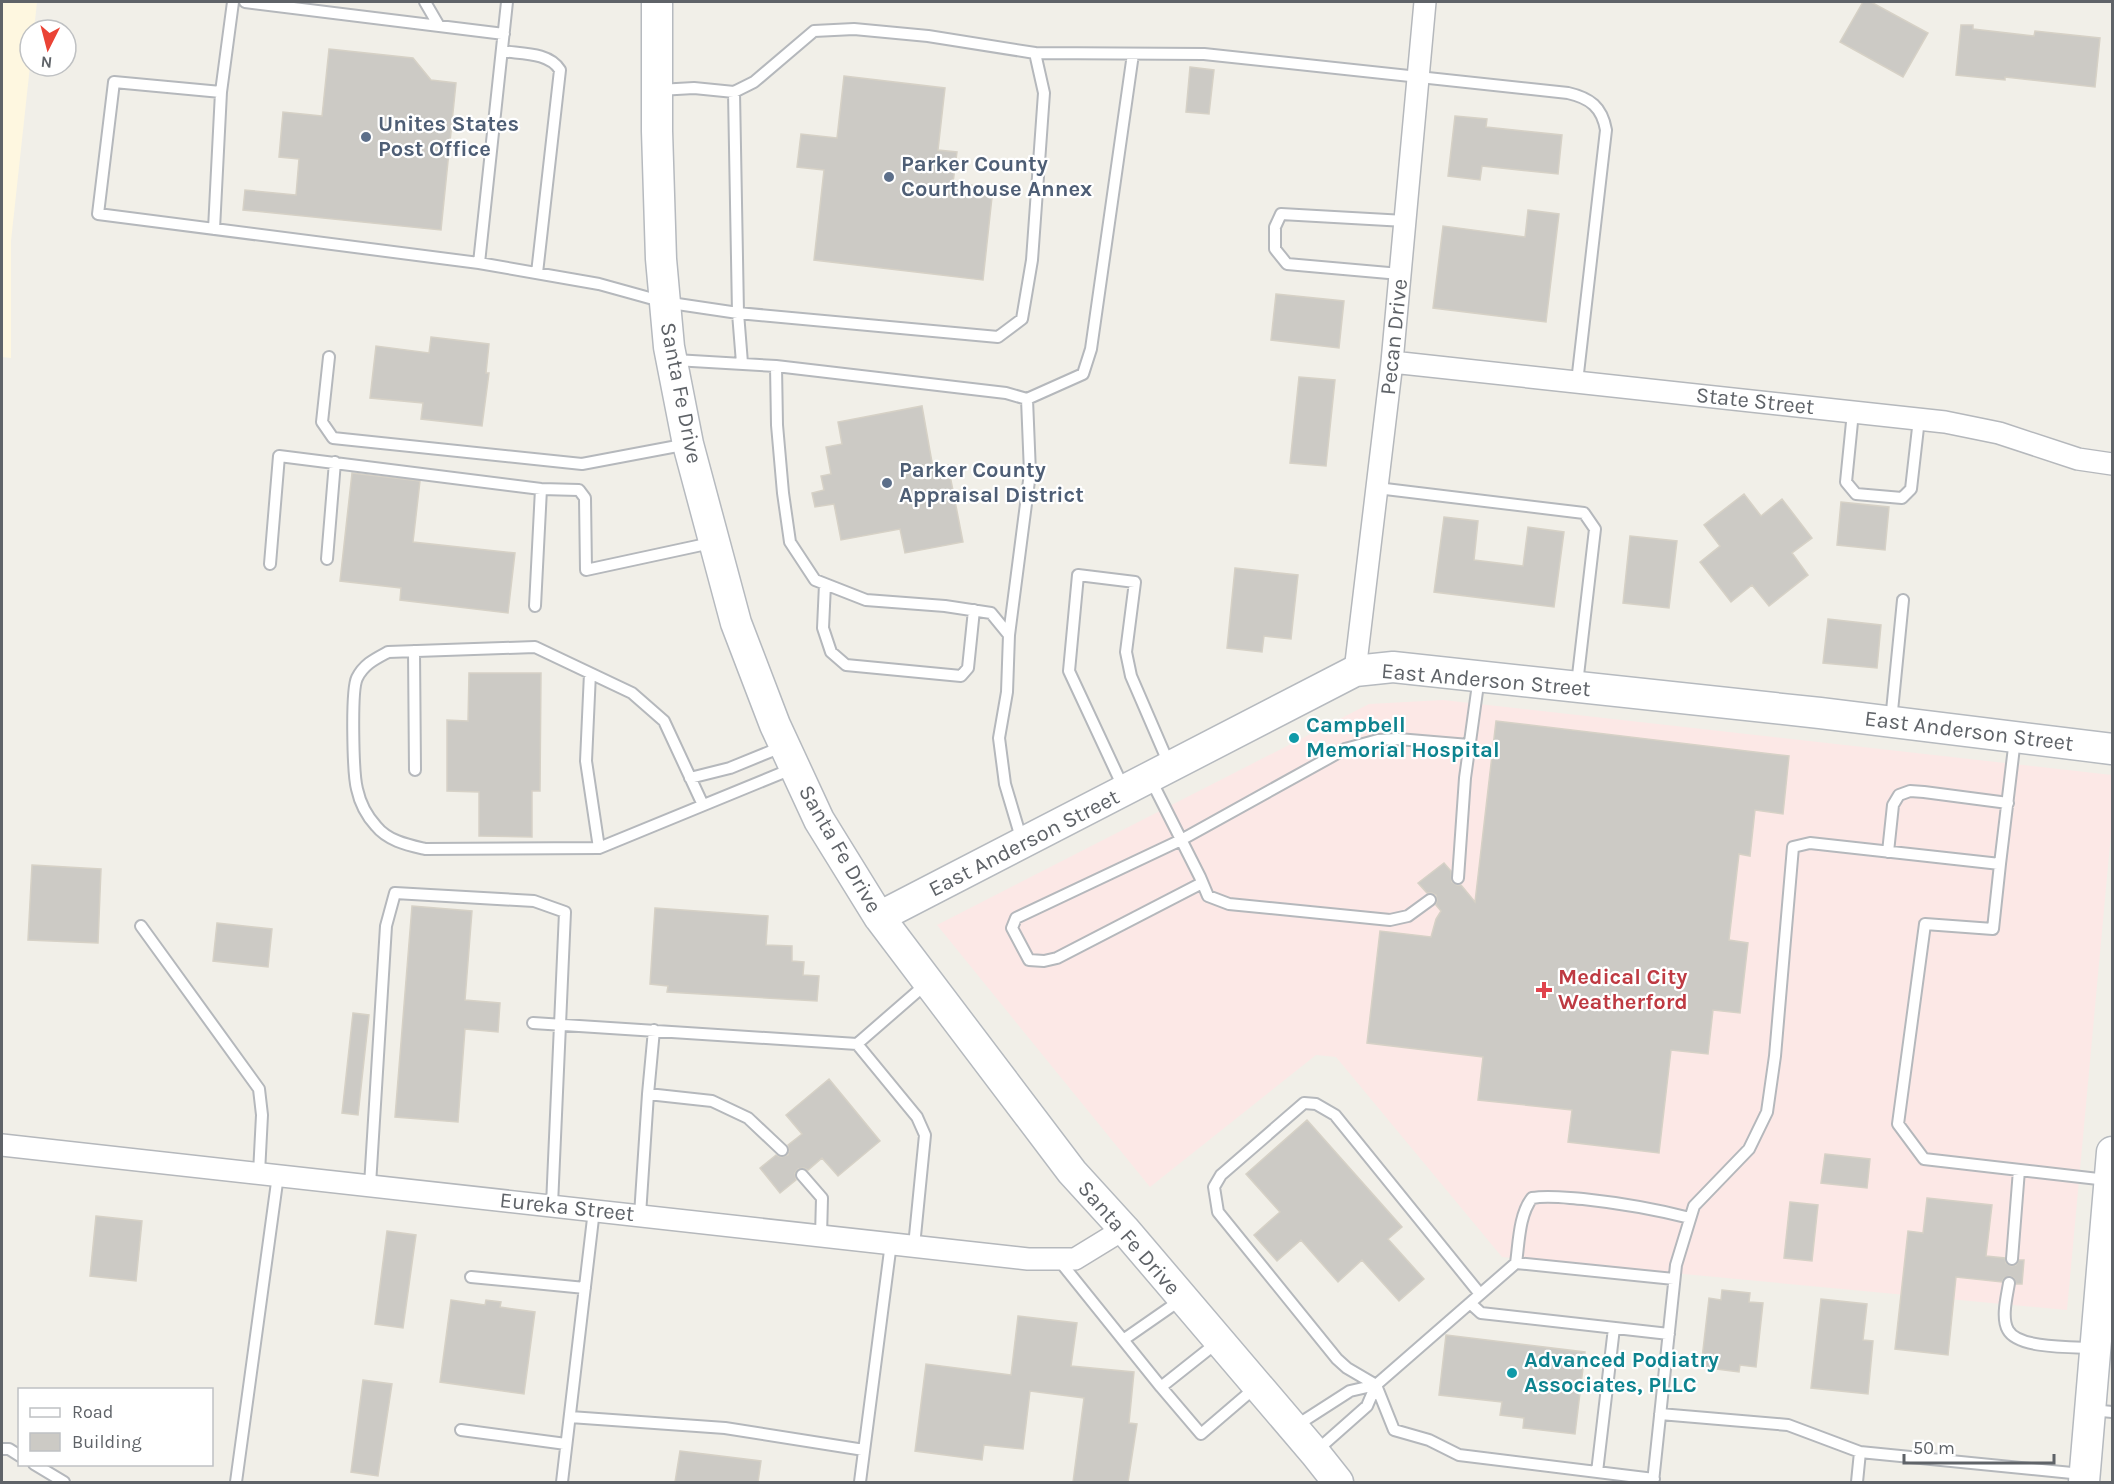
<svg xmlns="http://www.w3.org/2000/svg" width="2114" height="1484" viewBox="0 0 2114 1484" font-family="Karla,sans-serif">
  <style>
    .commercial { fill: #fef7e0 }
    .medical { fill: #fce8e6 }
    .building { fill: #cccac5; stroke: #d6d1c6; stroke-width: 1.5 }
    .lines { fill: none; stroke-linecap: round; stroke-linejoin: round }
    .lane-casing { stroke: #b5b8bc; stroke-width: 14 }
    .street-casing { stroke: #b5b8bc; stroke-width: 24 }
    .secondary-casing { stroke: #b6babf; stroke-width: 33 }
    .lane { stroke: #fff; stroke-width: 10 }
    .street { stroke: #fff; stroke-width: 21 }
    .secondary { stroke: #fff; stroke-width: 30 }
    .service-dot { fill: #5c6f8a; stroke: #fff; stroke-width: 2 }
    .culture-dot { fill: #0f9aa8; stroke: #fff; stroke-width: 2 }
    .health-dot { fill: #e0444e; stroke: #fff; stroke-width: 2 }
    .labels { text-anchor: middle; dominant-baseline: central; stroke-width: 4.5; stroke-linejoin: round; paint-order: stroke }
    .service-label { font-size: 22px; font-weight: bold; fill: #4e5e75; stroke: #fff; text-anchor: start }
    .street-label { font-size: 22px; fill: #5f6368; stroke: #fff }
    .culture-label { font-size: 22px; font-weight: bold; fill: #0d838f; stroke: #fff; text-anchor: start }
    .health-label { font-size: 22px; font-weight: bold; fill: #be3a42; stroke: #fff; text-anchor: start }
  </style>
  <rect width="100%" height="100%" fill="#f1efe8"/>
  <path class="commercial" d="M 2,2 L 37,2 L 34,30 L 30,30 L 30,66 L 11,241 L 11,358 L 2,357 Z"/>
  <path class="medical" d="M 1443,700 L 2112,775 L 2112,823 L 2067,1310 L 1502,1257 L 1336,1057 L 1316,1055 L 1150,1187 L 937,925 L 1369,704 Z"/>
  <path class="building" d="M 1863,2 L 1871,2 L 1928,33 L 1903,77 L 1840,42 Z
    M 1961,25 L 1973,25 L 1973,29 L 2034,36 L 2035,31 L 2100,38 L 2095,87 L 2005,77 L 2005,80 L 1956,75 Z
    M 329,49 L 413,58 L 431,80 L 456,83 L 441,230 L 243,210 L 245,190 L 296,195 L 299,159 L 279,157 L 283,112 L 322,116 Z
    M 1190,67 L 1214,70 L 1209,114 L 1186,112 Z
    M 844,76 L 945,88 L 938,150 L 957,152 L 953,183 L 993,188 L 983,280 L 814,260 L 824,170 L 797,167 L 801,134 L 837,138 Z
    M 1455,116 L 1487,119 L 1486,127 L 1562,135 L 1558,174 L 1482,166 L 1480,180 L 1448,176 Z
    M 1528,210 L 1559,214 L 1546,322 L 1433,308 L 1443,226 L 1525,237 Z
    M 1276,294 L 1344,301 L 1339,348 L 1271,340 Z
    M 431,337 L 489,344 L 486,373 L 489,373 L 482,426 L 421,419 L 423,403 L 370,398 L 376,346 L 429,353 Z
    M 1299,377 L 1335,380 L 1326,466 L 1290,463 Z
    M 922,406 L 933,468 L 948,465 L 963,542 L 905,553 L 900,529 L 841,540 L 834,504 L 815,507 L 812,493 L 824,490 L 821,476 L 831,474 L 826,447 L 842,444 L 838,422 Z
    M 352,473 L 420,481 L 413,542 L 515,553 L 508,613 L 400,600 L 401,588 L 340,581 Z
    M 1744,494 L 1761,516 L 1782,499 L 1812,538 L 1792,553 L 1808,575 L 1769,606 L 1752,585 L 1731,602 L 1700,562 L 1720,546 L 1704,525 Z
    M 1841,502 L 1889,507 L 1885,550 L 1837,545 Z
    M 1444,517 L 1478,521 L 1474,560 L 1523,566 L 1528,527 L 1564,532 L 1554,607 L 1434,592 Z
    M 1630,536 L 1677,541 L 1669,608 L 1623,603 Z
    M 1235,568 L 1298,575 L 1291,639 L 1264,636 L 1262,652 L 1227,648 Z
    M 1828,619 L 1881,625 L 1877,668 L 1823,663 Z
    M 469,673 L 541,673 L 540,791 L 532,791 L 532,837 L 479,836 L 479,792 L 447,791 L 447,720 L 468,721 Z
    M 1496,721 L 1789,756 L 1783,814 L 1755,810 L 1750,856 L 1739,854 L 1729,940 L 1748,943 L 1740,1013 L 1713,1010 L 1708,1054 L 1671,1050 L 1659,1153 L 1568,1142 L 1572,1110 L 1478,1100 L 1483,1057 L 1367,1043 L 1380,931 L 1431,937 L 1436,919 L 1441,911 L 1436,905 L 1437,900 L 1436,895 L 1432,893 L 1427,893 L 1418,883 L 1444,863 L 1451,871 L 1452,882 L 1457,885 L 1461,885 L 1475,902 Z
    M 32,865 L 101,869 L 98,943 L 28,940 Z
    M 412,906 L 472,911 L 465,1000 L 500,1003 L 498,1032 L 465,1029 L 458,1122 L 395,1117 Z
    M 655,908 L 768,916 L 766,945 L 792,946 L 792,961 L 804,962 L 803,975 L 819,976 L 817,1001 L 667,992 L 668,986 L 650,984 Z
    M 217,923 L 272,929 L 268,967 L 213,961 Z
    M 353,1013 L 369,1015 L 358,1115 L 342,1113 Z
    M 829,1079 L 880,1141 L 838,1176 L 822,1158 L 808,1170 L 804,1168 L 798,1169 L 795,1173 L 796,1180 L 780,1193 L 760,1168 L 776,1155 L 781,1157 L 788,1155 L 789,1151 L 788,1145 L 802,1134 L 786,1115 Z
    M 1307,1120 L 1402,1227 L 1388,1239 L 1424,1279 L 1399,1301 L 1362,1260 L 1338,1282 L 1301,1240 L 1277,1261 L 1254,1235 L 1280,1212 L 1246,1174 Z
    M 1825,1154 L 1870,1159 L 1867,1188 L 1821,1183 Z
    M 1927,1198 L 1992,1205 L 1986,1256 L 2005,1258 L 2006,1263 L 2011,1266 L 2016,1265 L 2019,1260 L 2024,1260 L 2022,1284 L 2016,1284 L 2014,1278 L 2010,1276 L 2004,1278 L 2002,1282 L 1956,1277 L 1948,1355 L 1895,1349 L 1908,1231 L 1923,1233 Z
    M 1790,1202 L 1818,1205 L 1812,1261 L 1784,1258 Z
    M 96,1216 L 142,1221 L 136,1281 L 90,1276 Z
    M 387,1231 L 416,1235 L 403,1328 L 375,1324 Z
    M 1722,1290 L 1750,1293 L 1749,1302 L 1763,1303 L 1756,1367 L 1740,1365 L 1739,1372 L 1701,1367 L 1709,1298 L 1721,1300 Z
    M 1821,1299 L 1867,1304 L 1863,1340 L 1873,1341 L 1868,1394 L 1811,1388 Z
    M 451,1300 L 485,1305 L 486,1300 L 501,1302 L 500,1307 L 535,1312 L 524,1394 L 440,1382 Z
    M 1018,1316 L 1077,1323 L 1071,1366 L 1134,1372 L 1129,1423 L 1137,1424 L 1128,1482 L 1073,1482 L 1084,1398 L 1030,1391 L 1023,1449 L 984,1445 L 982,1460 L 915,1451 L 926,1364 L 1011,1375 Z
    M 1446,1335 L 1585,1352 L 1575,1434 L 1523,1428 L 1524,1418 L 1500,1415 L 1502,1402 L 1439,1395 Z
    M 363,1380 L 392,1384 L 378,1476 L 351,1472 Z
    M 680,1451 L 761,1461 L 758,1482 L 675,1482 Z"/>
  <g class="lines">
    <g class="lane-casing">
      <path id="lane" d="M 233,2 L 221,92 L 114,82 L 98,214 L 479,263 L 599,284 L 664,302 L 738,313 L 998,337 L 1022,319 L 1032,260 L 1044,93 L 1035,53 L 928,36 L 854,29 L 814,31 L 754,82 L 734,92 L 694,88 L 659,90
        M 245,2 L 504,34
        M 425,2 L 439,26
        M 502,51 C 521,54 549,52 560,70 L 537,273
        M 1035,53 L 1204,54 L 1568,93 C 1590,98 1602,107 1606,130 L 1577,382
        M 734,92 L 738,313 L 742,363
        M 214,229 L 221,92
        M 479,263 L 507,2
        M 1400,274 L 1287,264 L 1275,249 L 1275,227 L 1281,214 L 1405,221
        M 329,357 L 322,422 L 333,438 L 582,464 L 688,444
        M 675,360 L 776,366 L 777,425 L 783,493 L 790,542 L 815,580 L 866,600 L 945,606 L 991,613 L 1009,635 L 1007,692 L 999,738 L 1005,784 L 1022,841
        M 776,366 L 1006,393 L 1027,399 L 1030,473 L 1009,635
        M 1027,399 L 1083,374 L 1091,349 L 1133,54
        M 1853,412 L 1846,482 L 1856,494 L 1902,498 L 1911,489 L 1919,419
        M 1377,488 L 1584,513 L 1595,529 L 1577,684
        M 327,559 L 335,462
        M 270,564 L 279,456 L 541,489 L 579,490 L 585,498 L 586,570 L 711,543
        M 825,584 L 823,628 L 831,652 L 846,665 L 961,676 L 968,668 L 974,610
        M 535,606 L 541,489
        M 414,651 L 415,770
        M 590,673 L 586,761 L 599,848
        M 1891,721 L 1903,600
        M 690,778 L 730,768 L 784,746
        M 1151,780 L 1200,877 L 1208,896 L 1229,904 L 1390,920 L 1408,916 L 1430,900
        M 1124,789 L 1069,671 L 1078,575 L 1135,582 L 1126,652 L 1131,676 L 1169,764
        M 703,805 L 664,721 L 632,693 L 535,647 L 388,652 C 375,659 364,664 357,678 C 351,690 353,774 357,789 C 360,803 366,815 376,826 C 388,841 408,845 425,849 L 599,848 L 794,768
        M 1888,852 L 1893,805 L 1899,795 L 1910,791 L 1924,792 L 2008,803
        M 2000,864 L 1993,929 L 1925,924 L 1898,1124 L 1924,1159 L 2107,1180
        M 1458,878 L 1465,778 L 1479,677
        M 1202,883 L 1057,958 L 1044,961 L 1029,960 L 1012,928 L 1016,918 L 1181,840 L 1345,749 L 1378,740 L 1398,739 L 1469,745
        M 141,926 L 259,1089 L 262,1115 L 259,1173
        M 533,1023 L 857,1044 L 917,1117 L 925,1135 L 914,1246
        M 654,1030 L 648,1094 L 712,1101 L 748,1118 L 782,1150
        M 857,1044 L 926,984
        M 802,1175 L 822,1198 L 821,1236
        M 370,1185 L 386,926 L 395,893 L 534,901 L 565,912 L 552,1205
        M 640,1215 L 648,1094
        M 1058,1259 L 1161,1387
        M 2012,1259 L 2019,1170
        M 1516,1263 C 1519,1242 1519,1215 1532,1198 C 1549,1195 1566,1198 1583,1199 C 1620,1203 1655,1209 1690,1218
        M 471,1277 L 585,1288
        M 2009,1283 C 2007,1296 2001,1318 2008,1330 C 2018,1349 2074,1347 2093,1348
        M 1480,1294 L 1335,1115 L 1316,1104 L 1304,1103 L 1221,1175 L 1214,1187 L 1218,1212 L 1337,1359 L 1347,1368 L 1376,1385 L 1394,1430 L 1429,1440 L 1459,1455 L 1654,1479
        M 1470,1303 L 1481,1313 L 1669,1334
        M 1123,1340 L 1182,1299
        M 1219,1341 L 1161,1387 L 1201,1434 L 1257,1386
        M 2092,1410 L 2112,1412
        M 1660,1414 L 1788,1425 L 1860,1452 L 2082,1474
        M 570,1417 L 725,1428 L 864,1450
        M 1294,1427 L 1350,1391 L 1376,1385
        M 461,1430 L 566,1444
        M 2,1449 L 9,1449 L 20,1456
        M 1315,1452 L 1367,1406 L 1376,1385 L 1516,1263 L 1674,1279
        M 34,1464 L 64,1482
        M 1597,1472 L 1614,1328
        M 236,1482 L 278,1175
        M 562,1482 L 594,1210
        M 860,1482 L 891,1243
        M 1653,1482 L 1676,1265 L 1694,1206 L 1749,1149 L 1767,1112 L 1775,1056 L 1793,847 L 1810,843 L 2000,864 L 2015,739
        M 1857,1482 L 1860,1452"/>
    </g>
    <g class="street-casing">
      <path id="street" d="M 1392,362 L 1945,422 L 1999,433 L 2078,459 L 2112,464
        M 1355,671 L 1392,362 L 1425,2
        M 2,1145 L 1028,1259 L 1075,1259 L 1124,1229"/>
    </g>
    <g class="secondary-casing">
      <path id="secondary" d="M 657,2 L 657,131 L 661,259 L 669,347 L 688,444 L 736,623 L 775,725 L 819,820 L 879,917 L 1072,1172 L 1124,1229 L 1315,1453 L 1338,1482
        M 879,917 L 1355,671 L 1393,667 L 1820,713 L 2112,749
        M 2084,1482 L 2112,1152"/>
    </g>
    <use href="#lane" class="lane"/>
    <use href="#street" class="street"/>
    <use href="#secondary" class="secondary"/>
  </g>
  <g class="service-dot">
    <circle cx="366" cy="137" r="6"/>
    <circle cx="889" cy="177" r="6"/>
    <circle cx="887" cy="483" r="6"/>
  </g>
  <g class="culture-dot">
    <circle cx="1294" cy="738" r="6"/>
    <circle cx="1512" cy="1373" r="6"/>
  </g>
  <path class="health-dot" d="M1541 981h6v6h6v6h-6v6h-6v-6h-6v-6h6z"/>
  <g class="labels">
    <g class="service-label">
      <text x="378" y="124">Unites States<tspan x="378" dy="25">Post Office</tspan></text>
      <text x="901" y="164">Parker County<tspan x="901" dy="25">Courthouse Annex</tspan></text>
      <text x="899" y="470">Parker County<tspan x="899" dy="25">Appraisal District</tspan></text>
    </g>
    <g class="street-label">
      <text transform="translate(1394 337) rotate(-84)">Pecan Drive</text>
      <text transform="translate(681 393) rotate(79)">Santa Fe Drive</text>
      <text transform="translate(1755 401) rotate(6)">State Street</text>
      <text transform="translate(1486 680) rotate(5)">East Anderson Street</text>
      <text transform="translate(1969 731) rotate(7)">East Anderson Street</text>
      <text transform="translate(1024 843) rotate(-27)">East Anderson Street</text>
      <text transform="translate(840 849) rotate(60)">Santa Fe Drive</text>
      <text transform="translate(567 1207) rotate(6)">Eureka Street</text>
      <text transform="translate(1129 1238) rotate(49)">Santa Fe Drive</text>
    </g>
    <g class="culture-label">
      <text x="1306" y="725">Campbell<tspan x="1306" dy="25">Memorial Hospital</tspan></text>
      <text x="1524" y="1360">Advanced Podiatry<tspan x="1524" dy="25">Associates, PLLC</tspan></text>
    </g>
    <g class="health-label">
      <text x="1558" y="977">Medical City<tspan x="1558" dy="25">Weatherford</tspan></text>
    </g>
  </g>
  <rect width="2114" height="1484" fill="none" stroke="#5f6368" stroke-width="6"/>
  <rect x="18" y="1388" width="195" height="78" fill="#ffffff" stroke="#bfc1c3" stroke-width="1.5"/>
  <rect x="30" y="1408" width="30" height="9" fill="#ffffff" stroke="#bfc1c3" stroke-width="1.5"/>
  <text x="72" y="1418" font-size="18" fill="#5f6368">Road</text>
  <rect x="30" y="1433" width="30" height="18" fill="#cccac5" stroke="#bfc1c3" stroke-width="1.5"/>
  <text x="72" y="1448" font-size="18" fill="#5f6368">Building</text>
  <g transform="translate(48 48) rotate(186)"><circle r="28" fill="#ffffff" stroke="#bfc1c3" stroke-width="1.5"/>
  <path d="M0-4.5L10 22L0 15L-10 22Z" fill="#ea4335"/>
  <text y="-9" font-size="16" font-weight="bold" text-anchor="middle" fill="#5f6368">N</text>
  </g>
  <path d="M1904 1454v9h150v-9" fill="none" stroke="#5f6368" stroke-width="3"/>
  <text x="1913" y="1454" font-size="18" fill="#5f6368" stroke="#ffffff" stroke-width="4.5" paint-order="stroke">50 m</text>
</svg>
